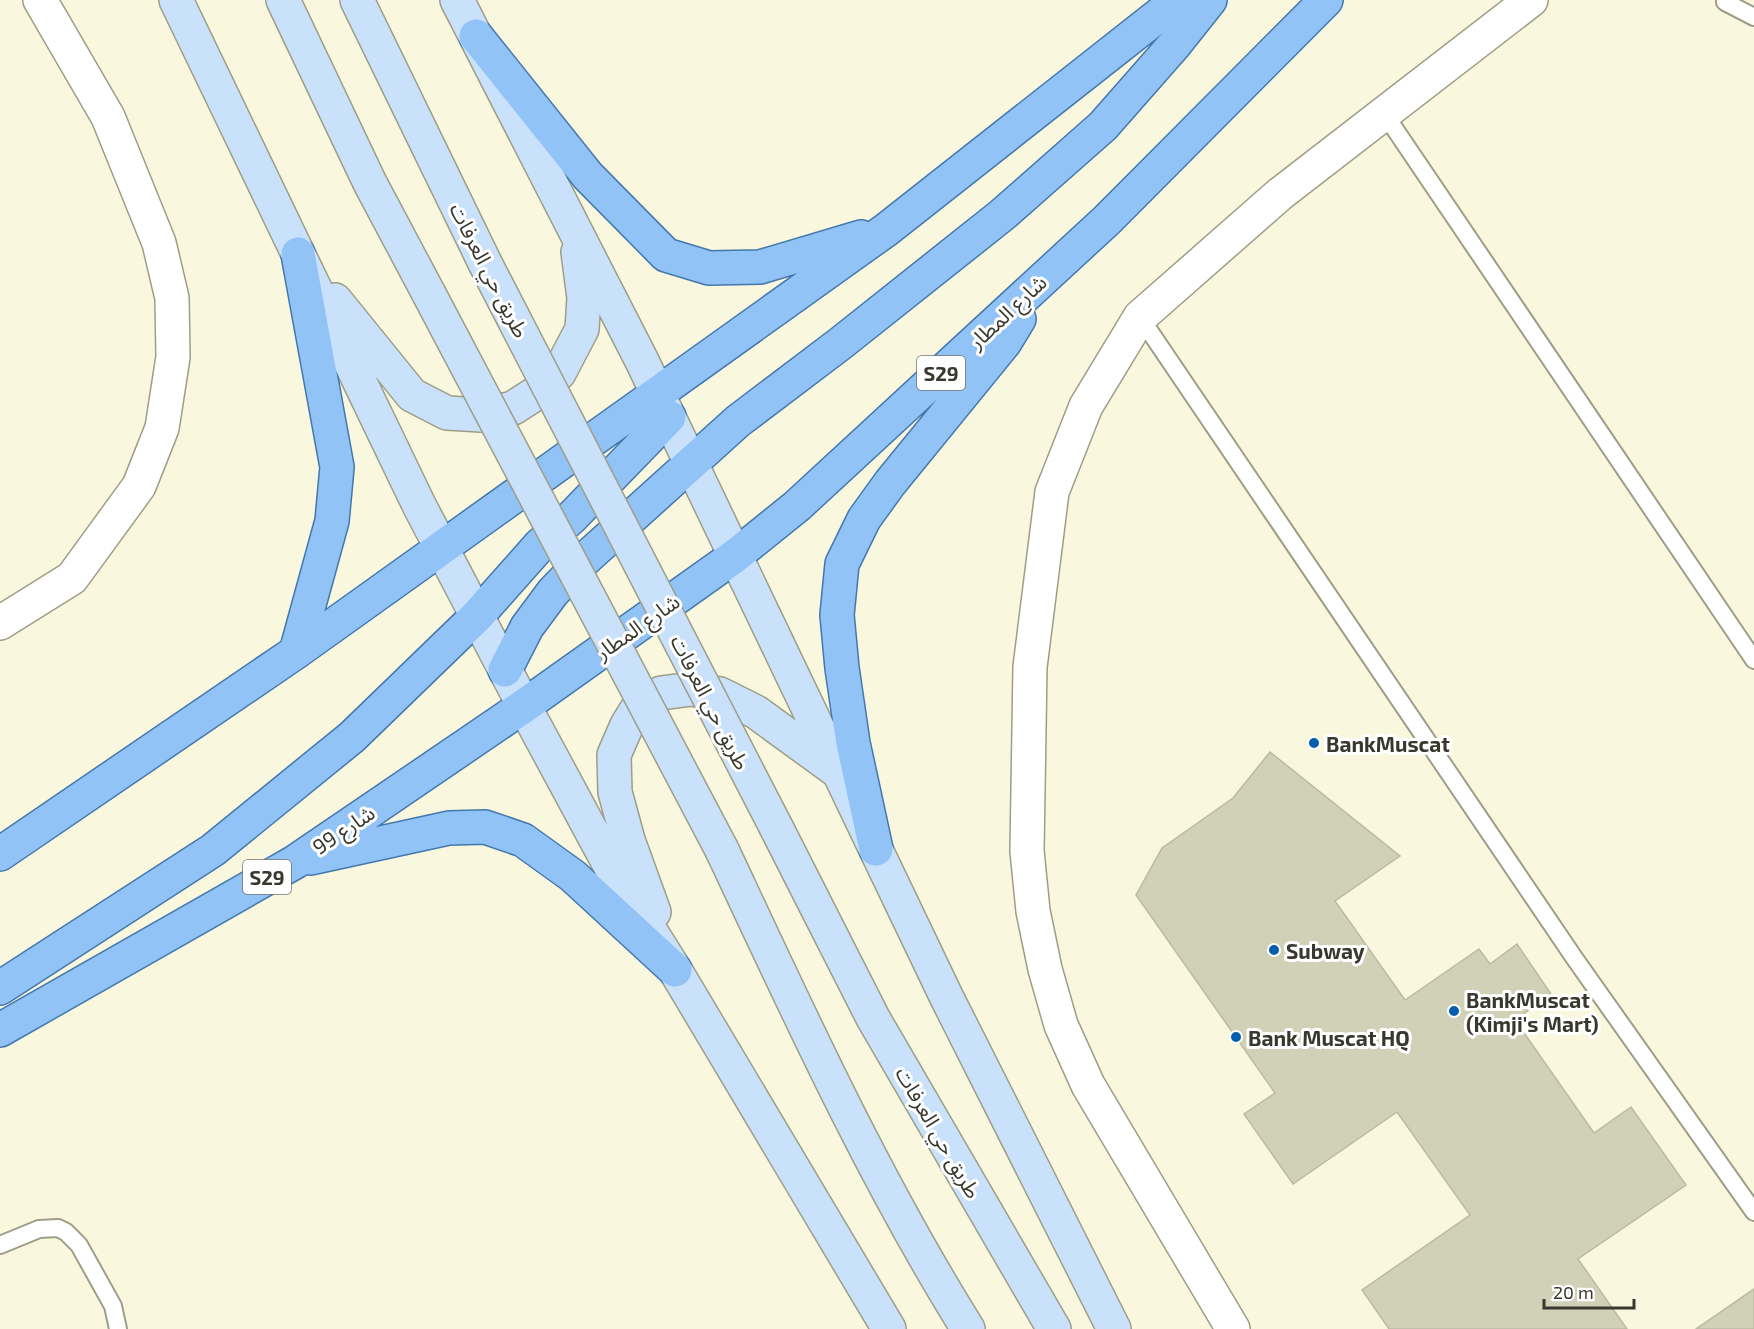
<svg xmlns="http://www.w3.org/2000/svg" width="1754" height="1329" viewBox="0 0 1754 1329" font-family="'Exo 2','Noto Sans Arabic',sans-serif">
  <style>
    .building { fill: #d1d1b8; stroke: #bbbaa2; stroke-width: 1.5 }
    .lines { fill: none; stroke-linecap: round; stroke-linejoin: round }
    .service-casing { stroke: #9e9e87; stroke-width: 20 }
    .minor-casing { stroke: #9e9e87; stroke-width: 36 }
    .secondary-casing { stroke: #9e9e87; stroke-width: 36 }
    .primary-casing { stroke: #4478ad; stroke-width: 36 }
    .service { stroke: #fff; stroke-width: 16 }
    .minor { stroke: #fff; stroke-width: 33 }
    .secondary { stroke: #c9e1fb; stroke-width: 33 }
    .primary { stroke: #92c3f7; stroke-width: 33 }
    .secondary-bridge-casing { stroke: #9e9e87; stroke-width: 36; stroke-linecap: butt }
    .secondary-bridge { stroke: #c9e1fb; stroke-width: 33 }
    .poi-dot { fill: #035eac; stroke: #fff; stroke-width: 2 }
    .labels { text-anchor: middle; dominant-baseline: central; stroke-width: 6; stroke-linejoin: round; paint-order: stroke }
    .shield { fill: #fff; stroke: #74746d; stroke-width: 1.5 }
    .shield-label { font-size: 20px; font-weight: bold; fill: #38382e }
    .street-label { font-size: 21px; fill: #38382e; stroke: #fff }
    .poi-label { font-size: 21px; font-weight: bold; fill: #38382e; stroke: #fff; text-anchor: start }
  </style>
  <rect width="100%" height="100%" fill="#f9f8df"/>
  <path class="building" d="M 1270,752 L 1400,856 L 1335,901 L 1405,1000 L 1479,949 L 1490,964 L 1517,944 L 1551,994 L 1515,1020 L 1594,1133 L 1631,1107 L 1686,1185 L 1578,1259 L 1627,1329 L 1389,1329 L 1362,1290 L 1470,1215 L 1397,1112 L 1293,1184 L 1244,1114 L 1275,1093 L 1136,895 L 1162,848 L 1233,798 Z
    M 1754,1289 L 1754,1329 L 1696,1329 Z"/>
  <g class="lines">
    <g class="service-casing">
      <path id="service" d="M 1725,2 L 1754,17
        M 1384,113 L 1754,660
        M 1140,317 L 1575,959 L 1754,1212
        M 0,1245 L 39,1229 L 58,1228 L 66,1232 L 79,1245 L 113,1306 L 118,1329"/>
    </g>
    <g class="minor-casing">
      <path id="minor" d="M 0,623 L 72,578 L 139,486 L 162,428 L 173,357 L 172,298 L 159,243 L 108,117 L 40,0
        M 1233,1329 L 1088,1085 L 1061,1025 L 1045,969 L 1033,911 L 1027,851 L 1030,667 L 1052,492 L 1086,406 L 1140,317 L 1280,194 L 1531,0"/>
    </g>
    <g class="secondary-casing">
      <path id="secondary" d="M 176,0 L 419,505 L 524,706 L 614,873 L 675,970 L 889,1329
        M 283,0 L 370,183 L 429,294
        M 357,0 L 485,263
        M 457,0 L 642,361 L 946,996 L 1114,1329
        M 335,300 L 412,395 L 447,413 L 481,415 L 513,408 L 538,392 L 559,373 L 582,329 L 584,298 L 578,252
        M 776,827 L 873,1018 L 1054,1329
        M 722,850 C 798,1012 873,1177 968,1329
        M 654,912 L 628,840 L 615,792 L 614,755 L 627,725 L 637,709 L 661,693 L 692,689 L 720,694 L 756,712 L 837,771"/>
    </g>
    <g class="primary-casing">
      <path id="primary" d="M 476,36 L 588,176 L 666,255 L 709,268 L 760,267 L 861,237
        M 296,652 L 332,521 L 337,467 L 298,254
        M 505,670 L 527,627 L 553,592 L 583,561 L 738,421 L 841,343 L 1002,215 L 1103,126 L 1175,44 L 1210,0
        M 876,849 L 853,743 L 842,668 L 837,615 L 842,564 L 864,519 L 890,483 L 1005,342 L 1019,319
        M 0,854 L 296,652 L 886,230 L 1178,0
        M 311,858 L 449,828 L 485,827 L 523,840 L 573,876 L 675,970
        M 0,988 L 213,850 L 352,737 L 477,616 L 540,545 L 571,518 L 669,417
        M 0,1030 L 295,862 L 524,706 L 735,556 L 797,506 L 1107,220 L 1326,0"/>
    </g>
    <use href="#service" class="service"/>
    <use href="#minor" class="minor"/>
    <use href="#secondary" class="secondary"/>
    <use href="#primary" class="primary"/>
    <g class="secondary-bridge-casing">
      <path id="secondary-bridge" d="M 485,263 L 776,827
        M 429,294 L 722,850"/>
    </g>
    <use href="#secondary-bridge" class="secondary-bridge"/>
  </g>
  <g class="poi-dot">
    <circle cx="1314" cy="743" r="6"/>
    <circle cx="1274" cy="950" r="6"/>
    <circle cx="1454" cy="1011" r="6"/>
    <circle cx="1236" cy="1037" r="6"/>
  </g>
  <g class="labels">
    <g class="shield">
      <rect x="917" y="356" width="48" height="34" rx="4.5"/>
      <rect x="243" y="860" width="48" height="34" rx="4.5"/>
    </g>
    <g class="shield-label">
      <text x="941" y="373">S29</text>
      <text x="267" y="877">S29</text>
    </g>
    <g class="street-label">
      <text transform="translate(490 270) rotate(63)">طريق حي العرفات</text>
      <text transform="translate(1007 311) rotate(-43)">شارع المطار</text>
      <text transform="translate(637 626) rotate(-35)">شارع المطار</text>
      <text transform="translate(711 702) rotate(63)">طريق حي العرفات</text>
      <text transform="translate(343 829) rotate(-34)">99 شارع</text>
      <text transform="translate(939 1132) rotate(60)">طريق حي العرفات</text>
    </g>
    <g class="poi-label">
      <text x="1326" y="743">BankMuscat</text>
      <text x="1286" y="950">Subway</text>
      <text x="1466" y="999">BankMuscat<tspan x="1466" dy="24">(Kimji's Mart)</tspan></text>
      <text x="1248" y="1037">Bank Muscat HQ</text>
    </g>
  </g>
  <path d="M1544 1299v9h90v-9" fill="none" stroke="#38382e" stroke-width="3"/>
  <text x="1553" y="1299" font-size="18" fill="#38382e" stroke="#ffffff" stroke-width="4.5" paint-order="stroke">20 m</text>
</svg>
